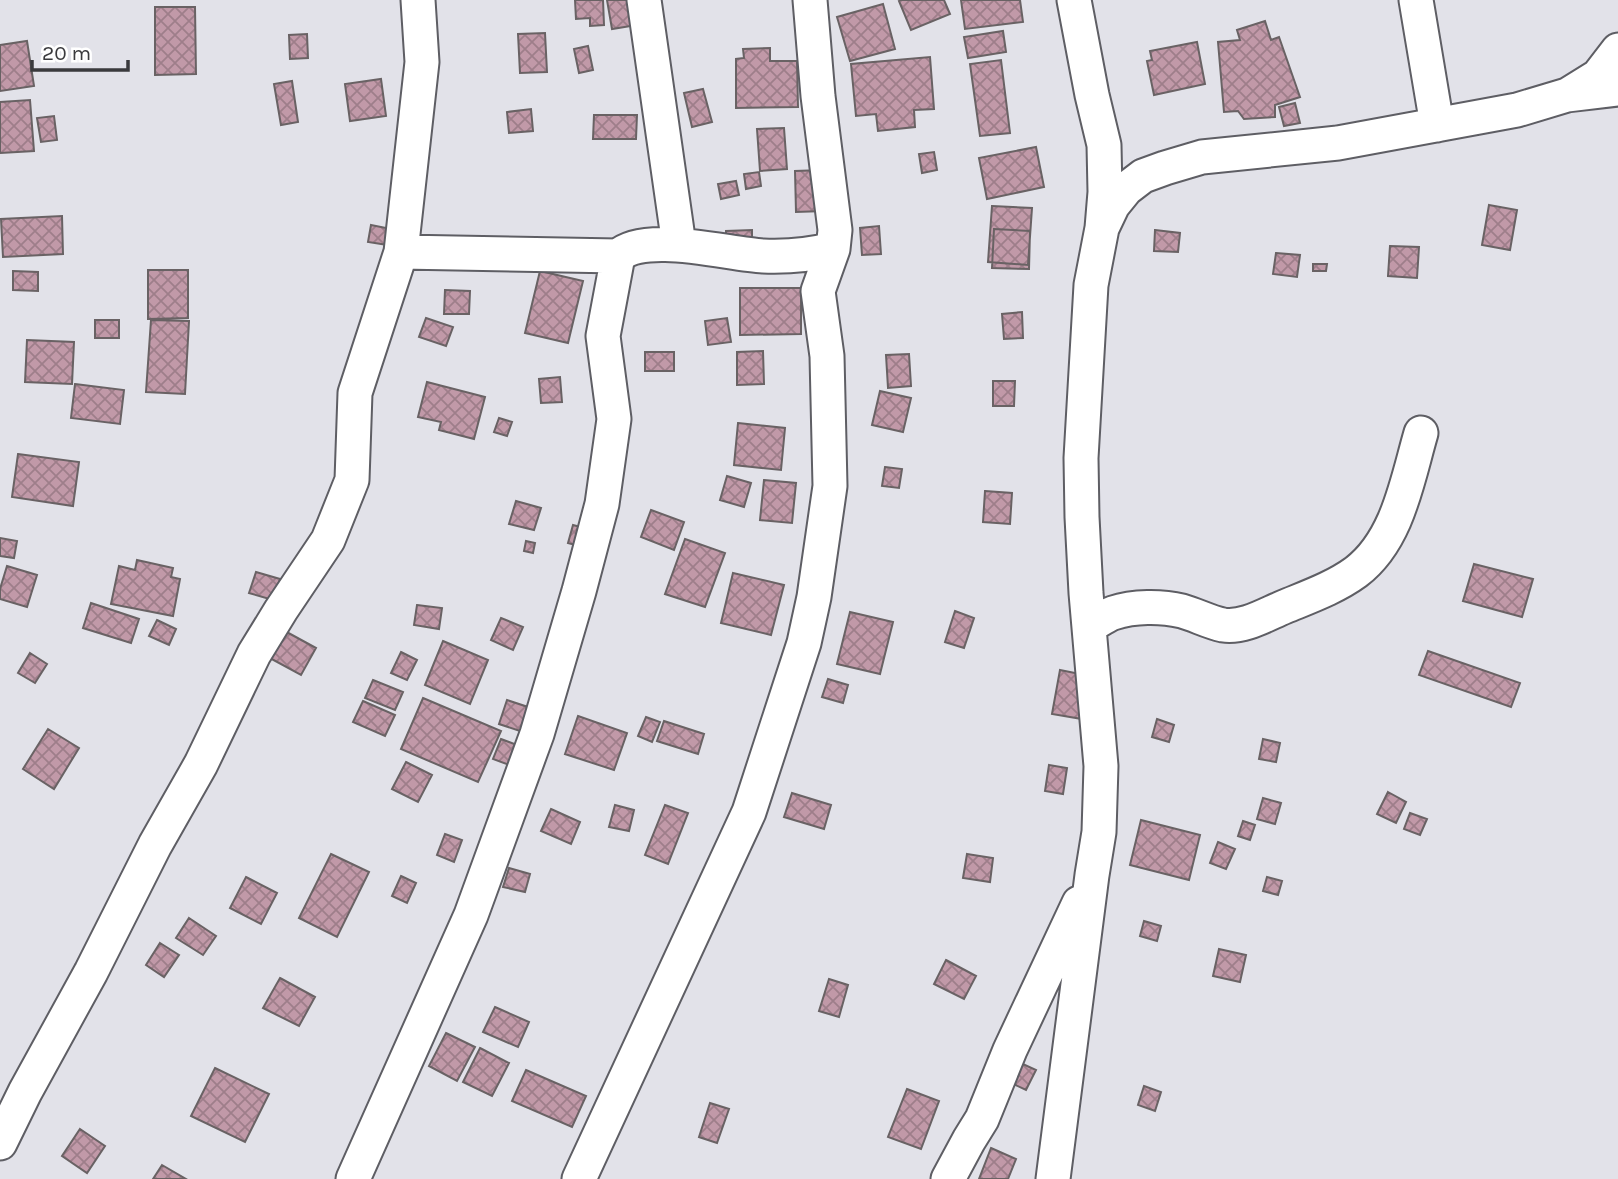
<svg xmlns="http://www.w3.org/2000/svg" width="1618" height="1179" viewBox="0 0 1618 1179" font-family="Karla,sans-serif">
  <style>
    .building { fill: url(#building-cross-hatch); stroke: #696264; stroke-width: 2 }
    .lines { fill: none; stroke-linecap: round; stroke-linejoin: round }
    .minor-casing { stroke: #5e5e64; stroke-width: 37 }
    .minor { stroke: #fff; stroke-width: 33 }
  </style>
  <defs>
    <pattern id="building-cross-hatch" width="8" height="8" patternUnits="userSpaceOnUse" patternTransform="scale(1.75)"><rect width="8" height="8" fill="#c199a8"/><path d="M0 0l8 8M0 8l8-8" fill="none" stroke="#9e7e8a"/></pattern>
  </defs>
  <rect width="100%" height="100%" fill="#e2e2e9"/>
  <path class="building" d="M 575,0 L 603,0 L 604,25 L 590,26 L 590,18 L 576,19 Z
    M 607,0 L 633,0 L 637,25 L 612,29 Z
    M 902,0 L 944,0 L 950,14 L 911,30 L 899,1 Z
    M 961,0 L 1020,0 L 1023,22 L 965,29 Z
    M 883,4 L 895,49 L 850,61 L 837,17 Z
    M 155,7 L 195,7 L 196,74 L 155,75 Z
    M 1265,21 L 1271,40 L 1279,37 L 1300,97 L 1275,105 L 1275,117 L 1244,119 L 1238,111 L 1224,112 L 1218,42 L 1240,40 L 1237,30 Z
    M 1003,31 L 1006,52 L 968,58 L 964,37 Z
    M 545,33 L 547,72 L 520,73 L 518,34 Z
    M 307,34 L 308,58 L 290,59 L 289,35 Z
    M 27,41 L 34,86 L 0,91 L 0,45 Z
    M 1197,42 L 1205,84 L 1154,95 L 1147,61 L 1152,60 L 1150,51 Z
    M 588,46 L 593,70 L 579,73 L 574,49 Z
    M 770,48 L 770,61 L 797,61 L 798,107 L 736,108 L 736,59 L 744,58 L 743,49 Z
    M 930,57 L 934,109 L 914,110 L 915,127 L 878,131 L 876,114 L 856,116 L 851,64 Z
    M 1001,60 L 1010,133 L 980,136 L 970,64 Z
    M 381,79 L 386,116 L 350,121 L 345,84 Z
    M 292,81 L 298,122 L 281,125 L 274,84 Z
    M 703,89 L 712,122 L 692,127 L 684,93 Z
    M 30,100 L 34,151 L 0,153 L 0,102 Z
    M 1295,103 L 1300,123 L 1284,126 L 1279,107 Z
    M 531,109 L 533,131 L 509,133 L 507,112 Z
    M 594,115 L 637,115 L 636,139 L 593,139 Z
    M 54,116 L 57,140 L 41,142 L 37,118 Z
    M 784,128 L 787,169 L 760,171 L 757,129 Z
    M 1036,147 L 1044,187 L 987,199 L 979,158 Z
    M 934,152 L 937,170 L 922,173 L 919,154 Z
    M 823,170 L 824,211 L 796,212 L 795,171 Z
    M 759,172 L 761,186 L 746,189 L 744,174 Z
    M 736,181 L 739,195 L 721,199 L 718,184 Z
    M 1489,205 L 1517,210 L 1510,250 L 1482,245 Z
    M 992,206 L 1032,208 L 1028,265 L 988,262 Z
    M 62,216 L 63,254 L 3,257 L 1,219 Z
    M 371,225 L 391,229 L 388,245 L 368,242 Z
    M 879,226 L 881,254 L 862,255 L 860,228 Z
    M 994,229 L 1030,231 L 1029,269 L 992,268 Z
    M 752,230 L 752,246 L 726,247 L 726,231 Z
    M 1155,230 L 1180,233 L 1178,252 L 1154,251 Z
    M 1390,246 L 1419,247 L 1417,278 L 1388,276 Z
    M 1276,253 L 1300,255 L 1297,277 L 1273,274 Z
    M 1313,264 L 1327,264 L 1326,271 L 1313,271 Z
    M 148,270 L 188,270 L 188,318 L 148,319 Z
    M 13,271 L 38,272 L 38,291 L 13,290 Z
    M 540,271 L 583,281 L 568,343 L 525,333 Z
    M 740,288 L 801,288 L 801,334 L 740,335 Z
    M 445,290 L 470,291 L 469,314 L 444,314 Z
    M 1022,312 L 1023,338 L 1004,339 L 1002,314 Z
    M 426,318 L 453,327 L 446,346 L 419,337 Z
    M 727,318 L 731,342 L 708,345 L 705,321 Z
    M 95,320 L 119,320 L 119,338 L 95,338 Z
    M 151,320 L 189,321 L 185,394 L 146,392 Z
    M 27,340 L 74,342 L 72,384 L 25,382 Z
    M 763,351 L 764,384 L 737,385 L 737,352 Z
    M 645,352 L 674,352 L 674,371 L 645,371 Z
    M 909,354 L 911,386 L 888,388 L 886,355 Z
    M 560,377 L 562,402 L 541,403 L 539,379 Z
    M 993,381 L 1015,381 L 1014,406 L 993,406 Z
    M 427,382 L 485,397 L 474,439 L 439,430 L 441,422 L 418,417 Z
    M 75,384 L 124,390 L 120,424 L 71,418 Z
    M 880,391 L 911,398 L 903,432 L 872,425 Z
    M 499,418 L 512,422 L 507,436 L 494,432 Z
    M 738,423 L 785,428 L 781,470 L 734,465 Z
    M 18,454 L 79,462 L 73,506 L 12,497 Z
    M 885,467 L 902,469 L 899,488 L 882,486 Z
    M 727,476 L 751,483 L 744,507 L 720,500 Z
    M 764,480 L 796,483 L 792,523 L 760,520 Z
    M 985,491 L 1012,493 L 1010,524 L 983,522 Z
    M 516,501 L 541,508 L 534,530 L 509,524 Z
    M 651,510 L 684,522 L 674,550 L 641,537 Z
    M 573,525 L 588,529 L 583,547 L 568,543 Z
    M 0,538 L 17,541 L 14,558 L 0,556 Z
    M 685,539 L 725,553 L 705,607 L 665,594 Z
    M 526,541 L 535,543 L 533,553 L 524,551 Z
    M 137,560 L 173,568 L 171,577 L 180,579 L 173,616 L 111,604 L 119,566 L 135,570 Z
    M 1474,564 L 1533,579 L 1522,617 L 1463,601 Z
    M 7,566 L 37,575 L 27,607 L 0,599 L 0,589 Z
    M 256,572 L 280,579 L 273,600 L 249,593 Z
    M 733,573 L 784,585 L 771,635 L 721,623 Z
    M 91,603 L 139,619 L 131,643 L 83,628 Z
    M 417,605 L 442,608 L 439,629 L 414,625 Z
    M 955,611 L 974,618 L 964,648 L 945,642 Z
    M 850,612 L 893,622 L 880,674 L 837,664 Z
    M 501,618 L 523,627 L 513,650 L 491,640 Z
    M 157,620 L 176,629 L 169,645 L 149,636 Z
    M 283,630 L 316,648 L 301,675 L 268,657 Z
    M 443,641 L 488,660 L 470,704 L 425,685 Z
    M 1428,651 L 1520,683 L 1511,707 L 1419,675 Z
    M 401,652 L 417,660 L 407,680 L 391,673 Z
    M 30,653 L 47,664 L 35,683 L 18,673 Z
    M 1060,670 L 1090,676 L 1082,719 L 1052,714 Z
    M 828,679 L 848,685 L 843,703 L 822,697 Z
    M 373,680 L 403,692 L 395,710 L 365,698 Z
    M 423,698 L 501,731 L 478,782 L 401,749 Z
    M 507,700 L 531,708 L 523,732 L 499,724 Z
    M 363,701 L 395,715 L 385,736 L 353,722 Z
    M 578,716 L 627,733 L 614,770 L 565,754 Z
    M 646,717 L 660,722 L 652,742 L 638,736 Z
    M 1157,719 L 1174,725 L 1169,742 L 1152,737 Z
    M 664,721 L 704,734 L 698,754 L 657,741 Z
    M 48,729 L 79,748 L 54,789 L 23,769 Z
    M 501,739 L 520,746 L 512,766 L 493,759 Z
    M 1263,739 L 1280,743 L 1276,762 L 1259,759 Z
    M 406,762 L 432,775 L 418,802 L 392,789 Z
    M 1049,765 L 1067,768 L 1063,794 L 1045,791 Z
    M 1388,792 L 1406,802 L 1396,823 L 1377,814 Z
    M 792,793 L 831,805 L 824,829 L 784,817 Z
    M 1263,798 L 1281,803 L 1275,824 L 1257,819 Z
    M 615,805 L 634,810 L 629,831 L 609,827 Z
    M 665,805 L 688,813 L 668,864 L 645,855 Z
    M 551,809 L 580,822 L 571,844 L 541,831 Z
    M 1410,813 L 1427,819 L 1420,835 L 1404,829 Z
    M 1141,820 L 1200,835 L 1189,880 L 1130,865 Z
    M 1243,821 L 1255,825 L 1250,840 L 1238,836 Z
    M 445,834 L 462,840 L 454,862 L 437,855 Z
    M 1218,842 L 1235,849 L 1226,869 L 1210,863 Z
    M 331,854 L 369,872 L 337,937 L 299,918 Z
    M 967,854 L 993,858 L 990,882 L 963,878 Z
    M 509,868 L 530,874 L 525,892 L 503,887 Z
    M 401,876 L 416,883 L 407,903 L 392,896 Z
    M 246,877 L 277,893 L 261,924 L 230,908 Z
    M 1267,877 L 1282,881 L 1278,895 L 1263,891 Z
    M 189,918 L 216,936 L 203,955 L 176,938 Z
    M 1144,921 L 1161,926 L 1157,941 L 1140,936 Z
    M 160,943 L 179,955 L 164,977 L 146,965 Z
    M 1219,949 L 1246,955 L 1240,982 L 1213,976 Z
    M 946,960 L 976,976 L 964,999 L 934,984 Z
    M 280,978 L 315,997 L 299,1026 L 263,1008 Z
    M 829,979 L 848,985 L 839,1017 L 819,1011 Z
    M 495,1007 L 529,1022 L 518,1047 L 483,1032 Z
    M 446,1033 L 475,1047 L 457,1081 L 429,1066 Z
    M 480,1048 L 509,1063 L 492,1096 L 463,1082 Z
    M 1014,1060 L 1036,1070 L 1026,1090 L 1005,1080 Z
    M 215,1068 L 269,1094 L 245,1142 L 191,1116 Z
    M 526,1070 L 586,1096 L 572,1127 L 512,1101 Z
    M 1144,1086 L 1161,1092 L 1155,1111 L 1138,1105 Z
    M 907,1089 L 939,1101 L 921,1149 L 888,1137 Z
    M 710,1103 L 729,1109 L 717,1143 L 699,1137 Z
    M 80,1129 L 105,1146 L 87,1173 L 62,1156 Z
    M 991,1148 L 1016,1159 L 1008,1179 L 979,1179 Z
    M 162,1165 L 186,1179 L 153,1179 Z"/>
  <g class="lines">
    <g class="minor-casing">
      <path id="minor" d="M 644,0 L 679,245
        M 1416,0 L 1437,125
        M 1569,94 L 1598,76 L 1618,50
        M 1103,226 L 1113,205 L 1126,189 L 1143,176 L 1165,168 L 1202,157 L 1338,143 L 1517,110 L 1567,95 L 1618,89
        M 401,252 L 618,256
        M 1089,626 C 1097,622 1105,616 1113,613 C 1134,606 1161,606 1182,611 C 1196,615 1209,622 1223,625 C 1244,628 1265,615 1284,607 C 1308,597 1334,588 1356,572 C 1398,540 1407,481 1421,433
        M 0,1143 L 25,1092 L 91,972 L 155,845 L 201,764 L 254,654 L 281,610 L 328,540 L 352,480 L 355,393 L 401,252 L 422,62 L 418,0
        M 353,1179 L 471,915 L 537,734 L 579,591 L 602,504 L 614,419 L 603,336 L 618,256 C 645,231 727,254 763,256 C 787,257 810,255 833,249 L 835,230 L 818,96 L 810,0
        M 579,1179 L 749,812 L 804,643 L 814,597 L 830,486 L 827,356 L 818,291 L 833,249
        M 948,1179 L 969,1140 L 982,1119 L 1010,1050 L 1079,903
        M 1053,1179 L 1092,875 L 1099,832 L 1101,766 L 1086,593 L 1082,517 L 1081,458 L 1091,285 L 1102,228 L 1105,192 L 1104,145 L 1092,95 L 1074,0"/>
    </g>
    <use href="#minor" class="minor"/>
  </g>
  <path d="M32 60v10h96v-10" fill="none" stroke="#3a3a3d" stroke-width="3.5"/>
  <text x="42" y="60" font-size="21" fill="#3a3a3d" stroke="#ffffff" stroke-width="5" paint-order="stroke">20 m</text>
</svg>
